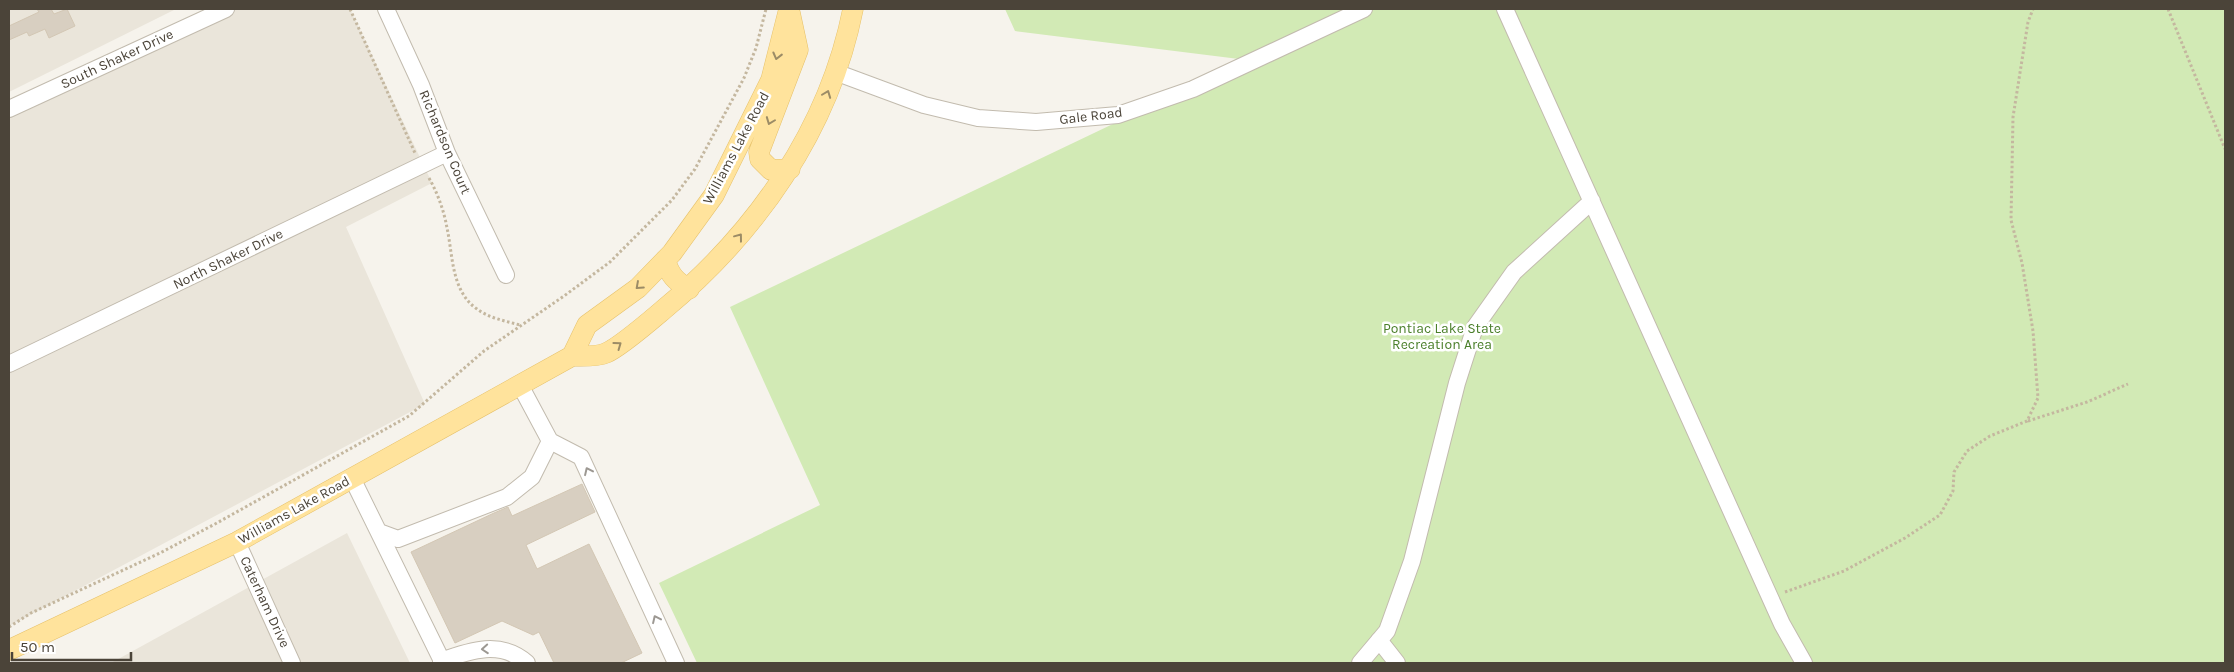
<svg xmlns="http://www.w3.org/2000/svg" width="2234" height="672" viewBox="0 0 2234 672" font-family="Karla,sans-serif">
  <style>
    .residential { fill: #eae5da }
    .green { fill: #d2eab5 }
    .building { fill: #d8cfc1; stroke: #d3c7b4 }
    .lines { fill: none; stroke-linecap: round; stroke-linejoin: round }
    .minor-casing { stroke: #c2bbae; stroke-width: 18 }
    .major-casing { stroke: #e6c16a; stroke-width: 21 }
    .path { stroke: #c4b79f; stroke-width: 3; stroke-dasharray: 2.5 2.5; stroke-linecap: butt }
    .minor { stroke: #fff; stroke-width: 16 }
    .major { stroke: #ffe39c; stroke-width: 20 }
    .oneway { stroke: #9c8c66 }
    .oneway2 { stroke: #9c9892 }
    .labels { text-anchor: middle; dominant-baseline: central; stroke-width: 5; stroke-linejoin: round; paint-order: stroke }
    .street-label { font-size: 14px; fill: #4b4439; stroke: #fff }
    .park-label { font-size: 14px; fill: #4a7f2a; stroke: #fff }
  </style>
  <rect width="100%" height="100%" fill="#f6f3ec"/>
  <path class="residential" d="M 9,9 L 176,9 L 9,92 Z
    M 231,9 L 350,9 L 432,183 L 346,227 L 425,404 L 9,626 L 9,114 Z
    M 347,533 L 410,663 L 111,663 Z"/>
  <path class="green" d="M 1005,9 L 2225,9 L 2225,663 L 697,663 L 659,583 L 820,505 L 730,307 L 1247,60 L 1015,31 Z"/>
  <path class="building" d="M 37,9 L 51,9 L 54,14 L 67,9 L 75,26 L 49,38 L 45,29 L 29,36 L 27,32 L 9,40 L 9,26 L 39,12 Z
    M 582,484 L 595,512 L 526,545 L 537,569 L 589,544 L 642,653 L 621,663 L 554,663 L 539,632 L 533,635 L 502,621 L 455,643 L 411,552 L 494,513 L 508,507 L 512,516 Z"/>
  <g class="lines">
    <g class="minor-casing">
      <path id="minor" d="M 386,9 L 421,85 L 447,153 L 506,275
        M 1505,9 L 1782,624 L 1804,663
        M 835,72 L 924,105 L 978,118 L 1036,122 L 1118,115 L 1193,89 L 1364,9
        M 9,109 L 226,9
        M 9,364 L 447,153
        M 520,385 L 550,441 L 581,457 L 676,663
        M 352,478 L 443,663
        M 379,532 L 398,539 L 507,497 L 532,477 L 550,441
        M 237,542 L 292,663
        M 1379,640 L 1397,663
        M 441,661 C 471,650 501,640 527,663
        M 1360,663 L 1387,631 L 1412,561 L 1457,383 L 1475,327 L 1514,272 L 1592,201"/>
    </g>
    <g class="major-casing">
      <path id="major" d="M 790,169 L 771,170 L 760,159 L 759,152 L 798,50 L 790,13
        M 665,260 C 670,275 675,281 689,289
        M 572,356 L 587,325 L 638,288 L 672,253 L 714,195 L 771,80 L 789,9
        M 9,650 L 237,542 L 572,356 C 582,356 597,357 606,353 C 620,347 650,321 663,310 C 756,233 829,130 853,9"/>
    </g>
    <path class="path" d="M 350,9 L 415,153
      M 2168,9 L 2225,149
      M 429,178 C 438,194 444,211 447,228 C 453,255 451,291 477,309 C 489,318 505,321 520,325
      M 2028,421 L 2087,402 L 2128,384
      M 1785,592 L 1844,571 L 1905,538 L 1940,515 L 1953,491 L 1954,472 L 1967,451 L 1990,436 L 2027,421 L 2038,398 L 2033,331 L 2022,263 L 2011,220 L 2013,117 L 2028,22 L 2033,9
      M 9,627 L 31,613 L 160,553 L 215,524 L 409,416 L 484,351 L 564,296 L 610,262 L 672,200 L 695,169 L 744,78 L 756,48 L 766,9"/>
    <use href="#minor" class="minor"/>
    <use href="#major" class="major"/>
  </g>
  <defs><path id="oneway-chevron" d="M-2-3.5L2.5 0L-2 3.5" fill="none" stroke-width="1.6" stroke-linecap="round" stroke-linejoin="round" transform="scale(1.25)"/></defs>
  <g class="oneway">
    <use href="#oneway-chevron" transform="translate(777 56) rotate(104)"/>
    <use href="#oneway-chevron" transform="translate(827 94) rotate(-69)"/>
    <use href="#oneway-chevron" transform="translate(770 121) rotate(111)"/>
    <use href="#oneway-chevron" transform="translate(739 237) rotate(-53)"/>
    <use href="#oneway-chevron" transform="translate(639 286) rotate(138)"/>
    <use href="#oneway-chevron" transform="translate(618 345) rotate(-36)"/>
  </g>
  <g class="oneway2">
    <use href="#oneway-chevron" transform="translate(588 471) rotate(-115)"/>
    <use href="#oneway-chevron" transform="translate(656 619) rotate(-115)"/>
    <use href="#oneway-chevron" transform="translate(485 649) rotate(176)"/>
  </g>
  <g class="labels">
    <g class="street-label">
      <text transform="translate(117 59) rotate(-25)">South Shaker Drive</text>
      <text transform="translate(1091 116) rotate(-7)">Gale Road</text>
      <text transform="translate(445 142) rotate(67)">Richardson Court</text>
      <text transform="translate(736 148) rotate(-62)">Williams Lake Road</text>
      <text transform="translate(228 259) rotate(-26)">North Shaker Drive</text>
      <text transform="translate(294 510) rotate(-29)">Williams Lake Road</text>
      <text transform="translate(265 602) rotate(65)">Caterham Drive</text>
    </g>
    <g class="park-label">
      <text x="1442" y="328">Pontiac Lake State<tspan x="1442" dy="16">Recreation Area</tspan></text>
    </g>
  </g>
  <rect width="2234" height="672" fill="none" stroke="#4b4439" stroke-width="20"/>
  <path d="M12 652v8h119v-8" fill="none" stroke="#4b4439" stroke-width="2.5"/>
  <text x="20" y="652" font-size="15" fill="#4b4439" stroke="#ffffff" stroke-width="4" paint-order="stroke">50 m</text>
</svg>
